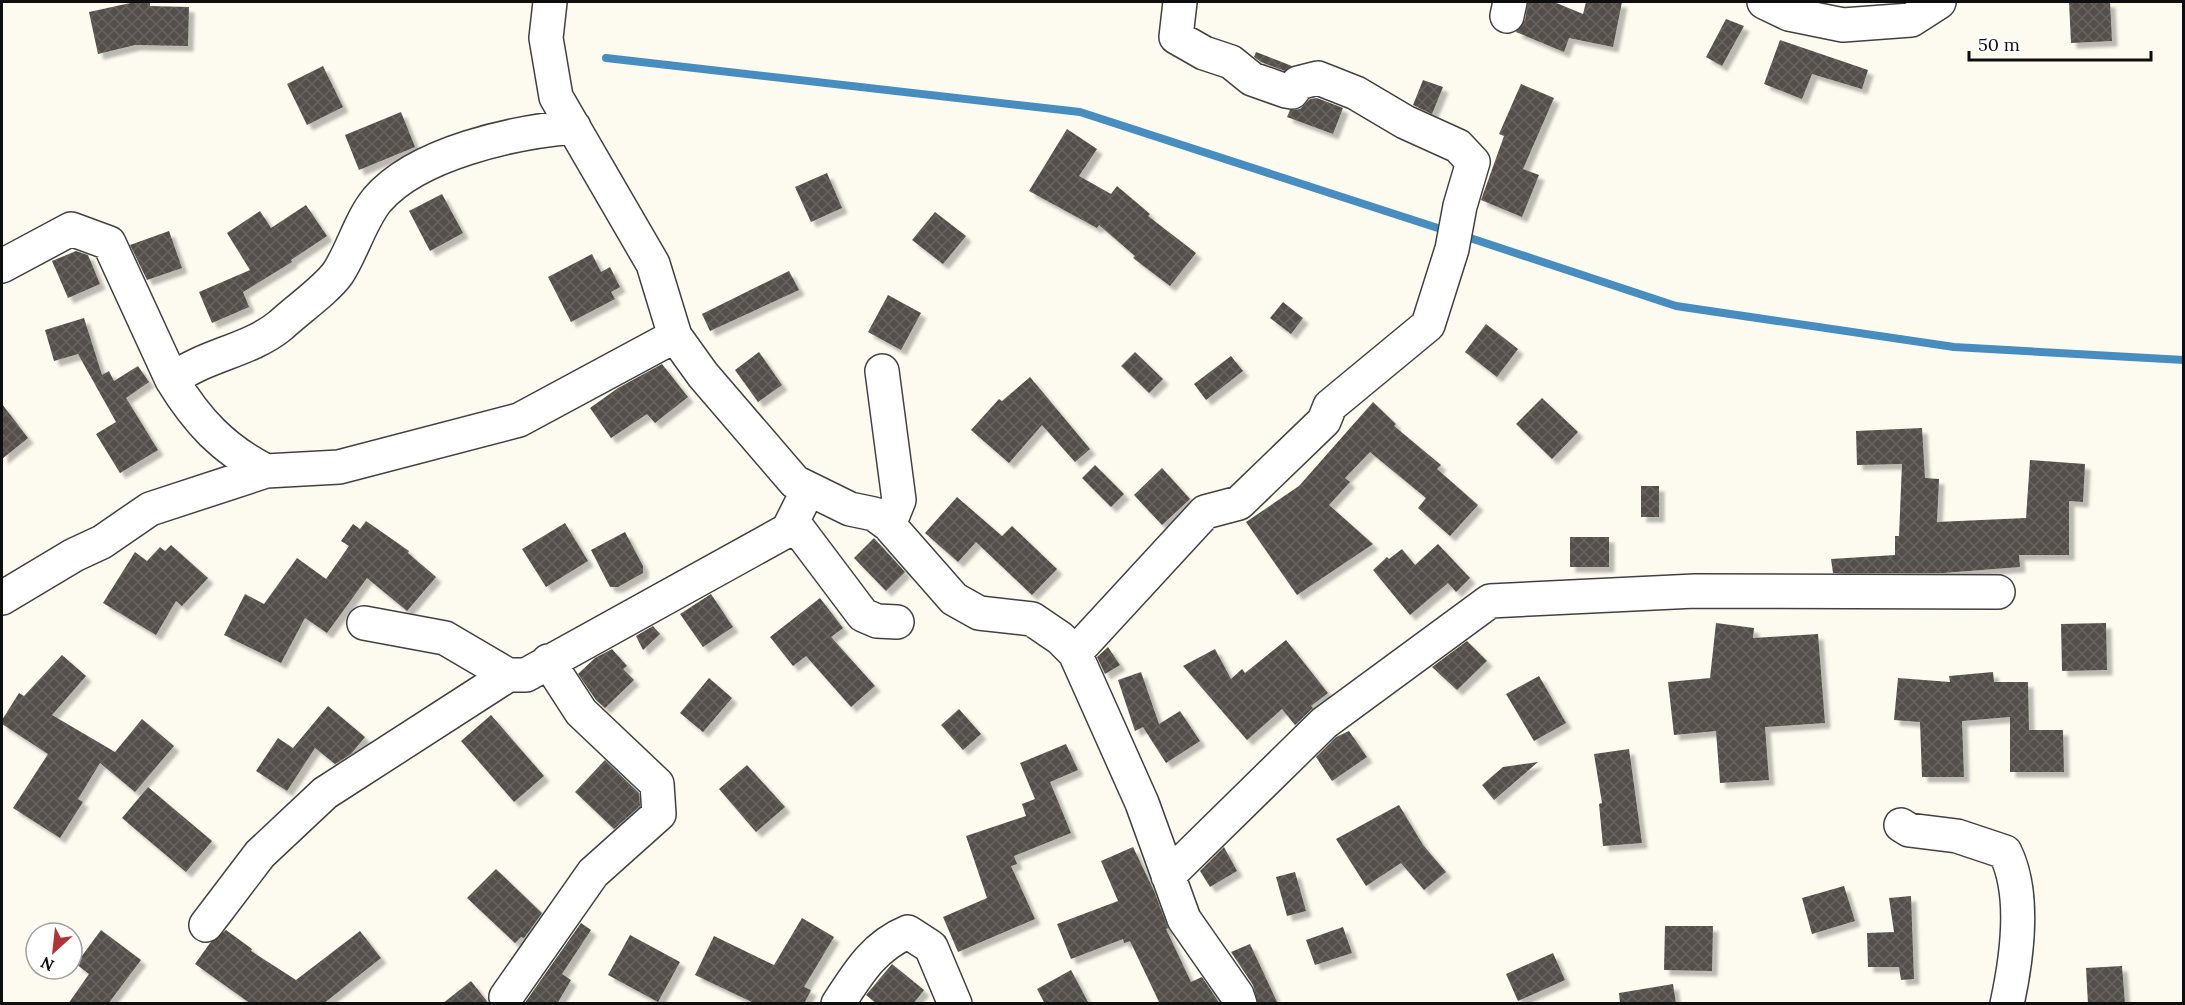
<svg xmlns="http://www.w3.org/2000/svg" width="2185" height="1005" viewBox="0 0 2185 1005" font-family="Lora,serif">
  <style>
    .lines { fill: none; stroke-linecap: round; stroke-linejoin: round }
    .stream { stroke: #478dc0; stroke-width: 8 }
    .building { fill: url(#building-cross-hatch); filter: url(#shadow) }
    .minor-casing { stroke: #414141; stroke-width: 36 }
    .minor { stroke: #fff; stroke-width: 33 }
  </style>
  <defs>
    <pattern id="building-cross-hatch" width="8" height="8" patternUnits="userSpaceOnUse" patternTransform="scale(1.5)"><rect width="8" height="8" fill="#554f4b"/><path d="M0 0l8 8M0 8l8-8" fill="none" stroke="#696461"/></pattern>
    <filter id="shadow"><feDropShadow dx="5.5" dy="5.5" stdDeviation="1.5" flood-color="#0004"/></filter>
  </defs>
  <rect width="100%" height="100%" fill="#fdfbf0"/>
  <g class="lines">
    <path class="stream" d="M 606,58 L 1080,112 L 1447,231
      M 1461,235 L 1676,306 L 1954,347 L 2184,360"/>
  </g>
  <path class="building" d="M 135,2 L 150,2 L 150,6 L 189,7 L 188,46 L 135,45 L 98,54 L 89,12 Z
    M 1528,2 L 1554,2 L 1583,14 L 1586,2 L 1622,2 L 1613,47 L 1569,38 L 1564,52 L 1516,32 L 1525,20 Z
    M 2069,2 L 2110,2 L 2112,41 L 2071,43 Z
    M 1726,19 L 1744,26 L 1722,66 L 1706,57 Z
    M 1780,40 L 1868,70 L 1862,89 L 1812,74 L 1802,99 L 1764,84 Z
    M 1256,52 L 1292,66 L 1285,71 L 1261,62 L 1254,57 Z
    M 323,66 L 343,107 L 307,125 L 287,84 Z
    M 1423,80 L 1443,87 L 1432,114 L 1413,105 Z
    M 1521,84 L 1554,98 L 1523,169 L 1539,175 L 1522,217 L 1481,200 L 1504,136 L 1499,134 Z
    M 1317,98 L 1343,108 L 1333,134 L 1287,117 L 1290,110 L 1300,109 L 1310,99 Z
    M 401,112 L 415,147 L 359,170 L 345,135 Z
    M 1067,129 L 1097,149 L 1079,176 L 1111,194 L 1117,186 L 1150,214 L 1148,216 L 1196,253 L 1170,286 L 1133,258 L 1135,256 L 1099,225 L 1097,228 L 1029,191 Z
    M 827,173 L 842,208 L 811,222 L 795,187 Z
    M 442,194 L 463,233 L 430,251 L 409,211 Z
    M 306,205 L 327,236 L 291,260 L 292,262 L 243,292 L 249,307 L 212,323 L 199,292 L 250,270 L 227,233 L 260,211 L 271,228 Z
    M 935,212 L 966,236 L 943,264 L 912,240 Z
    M 169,231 L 182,268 L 147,280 L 130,245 Z
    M 76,251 L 88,255 L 100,284 L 68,298 L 52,261 Z
    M 592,254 L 601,272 L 610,267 L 620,287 L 611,292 L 615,299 L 571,322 L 548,277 Z
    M 789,271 L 799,290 L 710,331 L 702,314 Z
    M 888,295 L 921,313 L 901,350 L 868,332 Z
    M 1283,302 L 1303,318 L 1291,334 L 1270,318 Z
    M 84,318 L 102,375 L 109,371 L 114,381 L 138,366 L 149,382 L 126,398 L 158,450 L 120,473 L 96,434 L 116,422 L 78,354 L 54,361 L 45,330 Z
    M 1486,324 L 1518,349 L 1497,377 L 1465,352 Z
    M 759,352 L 782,385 L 758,402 L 735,370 Z
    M 1135,352 L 1163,379 L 1149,393 L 1121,366 Z
    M 1231,356 L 1243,371 L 1206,400 L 1194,384 Z
    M 662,364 L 688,397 L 655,423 L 647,414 L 611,438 L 590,408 L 618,388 Z
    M 1030,377 L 1090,449 L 1075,462 L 1042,425 L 1009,463 L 971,430 L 999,399 L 1002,401 Z
    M 1542,398 L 1578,432 L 1552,459 L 1516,424 Z
    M 1373,402 L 1396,424 L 1394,426 L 1441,465 L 1437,469 L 1478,505 L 1450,536 L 1418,508 L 1426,498 L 1370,452 L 1345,478 L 1350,482 L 1329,505 L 1373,544 L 1297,595 L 1246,522 L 1299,486 Z
    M 2,404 L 28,438 L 2,459 Z
    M 1922,428 L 1925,478 L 1939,479 L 1937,522 L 2026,518 L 2030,460 L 2085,464 L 2083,502 L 2069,501 L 2069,555 L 2019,555 L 2020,567 L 1943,573 L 1833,573 L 1831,559 L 1895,555 L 1895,536 L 1899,536 L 1902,464 L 1857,465 L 1856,431 Z
    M 1095,465 L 1124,494 L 1111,507 L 1082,478 Z
    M 1162,468 L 1190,499 L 1162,525 L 1134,495 Z
    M 1641,486 L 1659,486 L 1659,517 L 1641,517 Z
    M 957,497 L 1002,536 L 1012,526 L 1057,569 L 1032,595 L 976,542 L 958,562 L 925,533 Z
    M 366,521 L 409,551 L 408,553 L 436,577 L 407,611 L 367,578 L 327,633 L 305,618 L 281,663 L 224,635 L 245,594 L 264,604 L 297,558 L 326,579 L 349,546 L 341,541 L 353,524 L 360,529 Z
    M 565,523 L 588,561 L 546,587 L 522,549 Z
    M 625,532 L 643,566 L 643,573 L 618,587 L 610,587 L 591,550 Z
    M 1570,537 L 1609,537 L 1609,567 L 1570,567 Z
    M 874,538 L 905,572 L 886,591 L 854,558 Z
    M 1438,544 L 1470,578 L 1456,592 L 1448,583 L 1410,615 L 1373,570 L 1387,557 L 1389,559 L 1402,549 L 1415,565 Z
    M 171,545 L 208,578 L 182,606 L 176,601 L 156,635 L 103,603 L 135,552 L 147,561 L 160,547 L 165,551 Z
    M 711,594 L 733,627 L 703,647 L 680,614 Z
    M 820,598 L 843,628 L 831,637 L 875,686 L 851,707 L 806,656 L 793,666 L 770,637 Z
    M 1716,623 L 1754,628 L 1753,638 L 1818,634 L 1825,723 L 1765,727 L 1769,780 L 1720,783 L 1716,731 L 1674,735 L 1668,682 L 1710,678 Z
    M 2106,623 L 2107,670 L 2062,671 L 2061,624 Z
    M 653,626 L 660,634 L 643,650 L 636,636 Z
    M 1286,640 L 1328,693 L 1311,706 L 1313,708 L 1295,725 L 1282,709 L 1247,740 L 1183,666 L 1215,649 L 1231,679 L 1242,669 L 1245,673 Z
    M 1467,641 L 1487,661 L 1457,690 L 1432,667 Z
    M 1108,647 L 1120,665 L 1105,674 L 1097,657 Z
    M 612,649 L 627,666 L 623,669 L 634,680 L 605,708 L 596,700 L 578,674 L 595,658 Z
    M 62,655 L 86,676 L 52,715 L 115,752 L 142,719 L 174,746 L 135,792 L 100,763 L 78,799 L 83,802 L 60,838 L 13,808 L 48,754 L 2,724 L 2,720 L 19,693 L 24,696 Z
    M 1141,672 L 1159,724 L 1180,711 L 1200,741 L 1166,763 L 1143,727 L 1135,731 L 1118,680 Z
    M 1993,672 L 1994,682 L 2028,682 L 2029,730 L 2063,730 L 2064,772 L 2010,772 L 2010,717 L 1962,721 L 1964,777 L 1922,777 L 1920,722 L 1894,720 L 1898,678 L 1950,682 L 1949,676 Z
    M 1539,676 L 1566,723 L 1534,741 L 1506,694 Z
    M 709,678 L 732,698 L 703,732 L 680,713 Z
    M 328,706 L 365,737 L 351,754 L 335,764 L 315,748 L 287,791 L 256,771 L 278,738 L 293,748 Z
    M 959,709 L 981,734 L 963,750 L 941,725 Z
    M 491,715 L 544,776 L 514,802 L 461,741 Z
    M 1349,731 L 1367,757 L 1332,781 L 1316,757 L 1336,737 Z
    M 1066,744 L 1078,770 L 1050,782 L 1071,833 L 1014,856 L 1017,864 L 1011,866 L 1035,919 L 958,952 L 943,917 L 987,898 L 966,836 L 1026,816 L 1022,804 L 1035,799 L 1020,763 Z
    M 1629,749 L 1642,843 L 1603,846 L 1599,804 L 1602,803 L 1594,754 Z
    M 605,760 L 639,793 L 640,806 L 614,829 L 575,792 Z
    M 1538,762 L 1494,800 L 1482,785 L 1503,767 Z
    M 747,765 L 785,807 L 756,832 L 719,789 Z
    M 148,787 L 212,841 L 186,872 L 122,818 Z
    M 1399,805 L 1423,845 L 1446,872 L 1424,890 L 1401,863 L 1366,886 L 1336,839 Z
    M 1133,847 L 1154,891 L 1168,928 L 1166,929 L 1191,982 L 1202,977 L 1220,1004 L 1160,1004 L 1130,941 L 1124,943 L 1123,939 L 1071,959 L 1057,924 L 1118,901 L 1101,861 Z
    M 1224,847 L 1237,871 L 1210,887 L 1200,871 Z
    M 496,869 L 542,913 L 524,938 L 521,937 L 515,943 L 467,898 Z
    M 1295,872 L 1306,911 L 1287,916 L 1276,877 Z
    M 1844,886 L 1855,921 L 1812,934 L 1802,898 Z
    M 1911,896 L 1914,979 L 1901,980 L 1899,967 L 1868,967 L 1867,933 L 1894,932 L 1889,898 Z
    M 802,918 L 834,937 L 804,987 L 811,990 L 804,1004 L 756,1004 L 695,975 L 714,936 L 774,965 Z
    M 581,923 L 591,930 L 562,974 L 571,980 L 557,1004 L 524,1004 Z
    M 1665,926 L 1713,926 L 1712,971 L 1664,970 Z
    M 1343,927 L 1352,953 L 1315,965 L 1306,940 Z
    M 101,930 L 141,960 L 108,1004 L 68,1004 L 89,974 L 76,964 Z
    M 226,930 L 252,949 L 251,951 L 296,980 L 360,931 L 381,958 L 323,1004 L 251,1004 L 195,964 L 210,943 Z
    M 630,935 L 680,962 L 658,1002 L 608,975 Z
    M 1250,944 L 1278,1004 L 1258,1004 L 1253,985 L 1231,952 Z
    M 1553,953 L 1565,980 L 1518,1001 L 1506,974 Z
    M 892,964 L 924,990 L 913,1004 L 877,1004 L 866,995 Z
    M 2122,966 L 2125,1004 L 2088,1004 L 2086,968 Z
    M 1071,970 L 1089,1004 L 1045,1004 L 1037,989 Z
    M 471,981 L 489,1004 L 442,1004 Z
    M 1673,984 L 1676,1004 L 1620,1004 L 1619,993 Z"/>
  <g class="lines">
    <g class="minor-casing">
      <path id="minor" d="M 550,2 L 546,38 L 556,97 L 653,264 L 675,336 L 703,375 L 795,482 L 850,509 L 874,514 L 889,525 L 954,599 L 979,613 L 1032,619 L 1060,638 L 1075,653 L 1142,803 L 1184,919 L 1237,995 L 1240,1004
        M 1764,2 L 1789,14 L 1843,25 L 1911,20 L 1939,2
        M 1507,16 L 1510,2
        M 2,266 L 71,229 L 109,243 L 172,380
        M 882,371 L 899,500 L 889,525
        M 266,471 L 339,467 L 519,420 L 675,336
        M 793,522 L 863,615 L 877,621 L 897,622
        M 2,598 L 74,555 L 102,542 L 150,509 L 266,471 C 223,449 197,421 172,380 C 204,355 250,351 281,325 C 297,310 326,290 338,273 C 353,250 360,221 377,200 C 417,153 514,132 574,127
        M 364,623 L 445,638 L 508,675 L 526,675 L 788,530 L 808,490
        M 1075,653 L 1205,512 L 1239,503 L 1324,421 L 1330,406 L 1428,325 L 1452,249 L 1460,206 L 1473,162 L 1458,146 L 1405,122 L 1356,93 L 1318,78 L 1298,83 L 1292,92 L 1286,91 L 1252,79 L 1231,62 L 1204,53 L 1176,37 L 1180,2
        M 1901,825 L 1909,830 L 1957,836 L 2005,852 C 2026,894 2017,958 2007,1004
        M 1168,876 L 1324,723 L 1490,601 L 1695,591 L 1998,592
        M 206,925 L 260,854 L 325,793 L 508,675
        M 506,997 L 593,873 L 659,814 L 657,784 L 581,712 L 548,661
        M 838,1004 C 858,973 874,946 908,932 L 931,947 L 955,1004"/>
    </g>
    <use href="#minor" class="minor"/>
  </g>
  <rect width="2185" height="1005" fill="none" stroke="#0e0e0e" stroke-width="6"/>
  <g transform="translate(54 951) rotate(207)"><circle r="28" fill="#ffffff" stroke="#9f9f9f" stroke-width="1.5"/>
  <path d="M0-4.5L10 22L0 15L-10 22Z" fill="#b03336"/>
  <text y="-9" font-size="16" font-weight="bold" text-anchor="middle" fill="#0e0e0e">N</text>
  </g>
  <path d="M1969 51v9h182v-9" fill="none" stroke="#0e0e0e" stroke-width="3"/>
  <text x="1978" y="51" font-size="18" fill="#0e0e0e" stroke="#ffffff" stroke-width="4.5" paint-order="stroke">50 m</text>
</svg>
